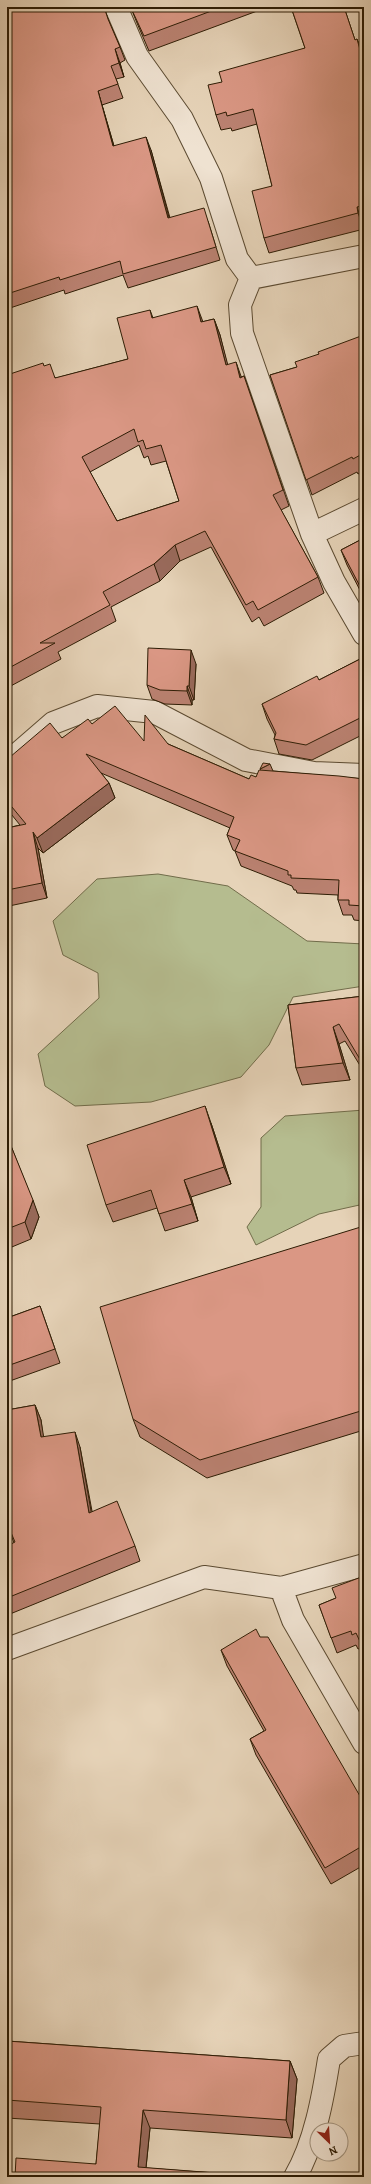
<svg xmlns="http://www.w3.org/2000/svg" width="371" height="2184" viewBox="0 0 371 2184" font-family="Alegreya,serif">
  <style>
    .green { fill: #b5bc8f; stroke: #716c4a }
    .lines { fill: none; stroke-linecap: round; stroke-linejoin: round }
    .street-casing { stroke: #5b4a31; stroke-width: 24 }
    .street { stroke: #efe2d1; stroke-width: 22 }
    .wall { fill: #bb8272; stroke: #2d1c04; fill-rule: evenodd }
    .shaded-wall { fill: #996a5c; stroke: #2d1c04 }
    .building { fill: #da9784; stroke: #2d1c04; fill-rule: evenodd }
  </style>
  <rect width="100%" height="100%" fill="#e6d3b8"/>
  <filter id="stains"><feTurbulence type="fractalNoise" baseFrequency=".005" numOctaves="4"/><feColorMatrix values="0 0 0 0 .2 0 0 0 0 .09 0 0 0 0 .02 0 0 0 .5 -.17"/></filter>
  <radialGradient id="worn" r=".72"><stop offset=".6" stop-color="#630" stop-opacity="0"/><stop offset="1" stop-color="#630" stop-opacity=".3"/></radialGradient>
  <path class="green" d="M 158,874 L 228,886 L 307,941 L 364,944 L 364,986 L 293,997 L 269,1045 L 241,1077 L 151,1102 L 75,1106 L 45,1086 L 38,1054 L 99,998 L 98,973 L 63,955 L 53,921 L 97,879 Z
    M 364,1110 L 364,1204 L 319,1214 L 256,1245 L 247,1227 L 261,1207 L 261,1138 L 285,1116 Z"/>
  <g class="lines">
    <g class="street-casing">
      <path id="street" d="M 116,7 L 137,56 L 182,119 L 211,178 L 237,259 L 251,278 L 364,256
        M 251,278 L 240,305 L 242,333 L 312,534 L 334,582 L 364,634
        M 312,534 L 364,509
        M 7,763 L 53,723 L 97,706 L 154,712 L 246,760 L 314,773 L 364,775
        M 281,1588 L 293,1620 L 364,1743
        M 7,1649 L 204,1577 L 281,1588 L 364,1565
        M 295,2177 C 315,2143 323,2097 329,2059 L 344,2046 L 364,2043"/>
    </g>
    <use href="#street" class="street"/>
  </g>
  <path class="wall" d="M 7,7 L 104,7 L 109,22 L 120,47 L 125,60 L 120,63 L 124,77 L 116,79 L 123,98 L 102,105 L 114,146 L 151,150 L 170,218 L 208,221 L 220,260 L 128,288 L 123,275 L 65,294 L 64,290 L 7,309 Z
    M 134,7 L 268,7 L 149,51 L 137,23 L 131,8 Z
    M 291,7 L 344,7 L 355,40 L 357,39 L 363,54 L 364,59 L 364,221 L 362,222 L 364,229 L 269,253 L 264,238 L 272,186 L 257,124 L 232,131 L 231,128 L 221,130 L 216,115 L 222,82 L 305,48 Z
    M 150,310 L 153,318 L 202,322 L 214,319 L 220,335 L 227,364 L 241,377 L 244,376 L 289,506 L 281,510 L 318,577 L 324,593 L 264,626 L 259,617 L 252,622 L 211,547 L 180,561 L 160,581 L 111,607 L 116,621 L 58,652 L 61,659 L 7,688 L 7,375 L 44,366 L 56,378 L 128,359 ZM 139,445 L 144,458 L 148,456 L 151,465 L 166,461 L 179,501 L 117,521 L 90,472 Z
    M 364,338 L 364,471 L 358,474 L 357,472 L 312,495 L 270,375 L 297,367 L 319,354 Z
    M 364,538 L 364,598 L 347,565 L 341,550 Z
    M 364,657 L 364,734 L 312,760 L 279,754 L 274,739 L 275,735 L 267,719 L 262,704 L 319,680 Z
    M 196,664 L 194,700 L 192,700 L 192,705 L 165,704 L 152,699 L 147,685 Z
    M 92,724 L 144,741 L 168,744 L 249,779 L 256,777 L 261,770 L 260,769 L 270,764 L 273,771 L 364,779 L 364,921 L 354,920 L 352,915 L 343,915 L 338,900 L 338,895 L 297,893 L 296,890 L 294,890 L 292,886 L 241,866 L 235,851 L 233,850 L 227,835 L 230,828 L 101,773 L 109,783 L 115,798 L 43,853 L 38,848 L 47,898 L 9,906 L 10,910 L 7,910 L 7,828 L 20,825 L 7,809 L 7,758 L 62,738 Z
    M 364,996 L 364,1072 L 345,1041 L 339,1044 L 350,1080 L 302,1085 L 296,1068 L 288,1005 Z
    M 211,1123 L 231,1184 L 191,1197 L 198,1221 L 165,1231 L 157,1208 L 113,1222 L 106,1205 Z
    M 7,1136 L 39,1217 L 31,1239 L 7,1249 Z
    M 364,1226 L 364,1430 L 207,1478 L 140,1437 L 133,1419 Z
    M 40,1306 L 60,1363 L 7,1382 L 7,1318 Z
    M 35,1405 L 41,1420 L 43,1437 L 80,1447 L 92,1511 L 135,1546 L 140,1561 L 10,1614 L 7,1608 L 7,1546 L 14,1543 L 7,1524 L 7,1410 Z
    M 364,1576 L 364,1653 L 362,1648 L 358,1649 L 356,1645 L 337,1653 L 319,1605 L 336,1598 Z
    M 260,1637 L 364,1803 L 364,1865 L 331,1884 L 256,1755 L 250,1739 L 264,1731 L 227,1666 L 221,1650 Z
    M 7,2041 L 290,2061 L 297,2079 L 292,2138 L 150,2128 L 146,2168 L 255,2176 L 255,2177 L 15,2177 L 96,2164 L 100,2124 L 7,2118 Z"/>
  <path class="shaded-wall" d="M 357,39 L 364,59 L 364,64 Z
    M 115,49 L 120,63 L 124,77 L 119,63 Z
    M 98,91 L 102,105 L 118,160 L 113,146 Z
    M 146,137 L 151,150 L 173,232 L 168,218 Z
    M 357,207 L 362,222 L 364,229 L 358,213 Z
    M 197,306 L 203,322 L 201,322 Z
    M 214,319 L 220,335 L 232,381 L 226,365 Z
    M 236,362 L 242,379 L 240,378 Z
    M 175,545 L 180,561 L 160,581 L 154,564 Z
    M 191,650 L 196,664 L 194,700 L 189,686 Z
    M 187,686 L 192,700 L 192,705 L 187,691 Z
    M 109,783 L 115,798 L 43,853 L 37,838 Z
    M 33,832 L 38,848 L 47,898 L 42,883 Z
    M 333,1027 L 339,1044 L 350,1080 L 343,1063 Z
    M 205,1106 L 211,1123 L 231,1184 L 224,1167 Z
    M 184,1180 L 191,1197 L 198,1221 L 192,1204 Z
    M 33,1200 L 39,1217 L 31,1239 L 25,1222 Z
    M 35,1405 L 41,1420 L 46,1452 L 41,1437 Z
    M 75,1432 L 80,1447 L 94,1528 L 89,1513 Z
    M 290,2061 L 297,2079 L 292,2138 L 286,2120 Z
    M 143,2110 L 150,2128 L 145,2177 L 138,2167 Z"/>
  <path class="building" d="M 7,7 L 104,7 L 108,19 L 120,47 L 115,49 L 119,63 L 111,66 L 118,84 L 98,91 L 113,146 L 146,137 L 168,218 L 204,208 L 216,247 L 123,274 L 120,261 L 60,280 L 59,277 L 7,294 Z
    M 134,7 L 222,7 L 144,36 L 131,8 Z
    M 291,7 L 344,7 L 355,40 L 357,39 L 364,64 L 364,205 L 357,207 L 358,213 L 264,238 L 252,191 L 272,186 L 253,109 L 227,116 L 226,112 L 216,115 L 208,85 L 222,82 L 219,72 L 305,48 Z
    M 197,306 L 201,322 L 214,319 L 226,365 L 236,362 L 240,378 L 244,376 L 283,490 L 273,495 L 318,577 L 258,610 L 253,601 L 246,605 L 205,531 L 175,545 L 154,564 L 103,592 L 110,605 L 40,643 L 55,643 L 7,669 L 7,375 L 43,363 L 44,366 L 50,364 L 55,378 L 128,359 L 117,318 L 150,310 L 152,318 ZM 134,429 L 138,442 L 143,440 L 146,449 L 161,445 L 179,501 L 117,521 L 82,457 Z
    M 361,336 L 362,339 L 364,338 L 364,453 L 353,459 L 352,457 L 306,480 L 270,375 L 297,367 L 295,362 L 319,354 L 318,352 Z
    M 364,512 L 364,518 L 362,513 Z
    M 364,538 L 364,594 L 341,550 Z
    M 148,648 L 191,650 L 189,686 L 187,686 L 187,691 L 160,690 L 147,685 Z
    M 364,657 L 364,716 L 306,745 L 274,739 L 276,733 L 262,704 L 317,676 L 319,680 Z
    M 115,706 L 144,741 L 145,715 L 168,744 L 249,779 L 251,775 L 256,777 L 259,770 L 339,776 L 364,779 L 364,906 L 349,905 L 349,900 L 338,900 L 339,880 L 291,878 L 291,875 L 288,875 L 288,871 L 235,851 L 240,840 L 227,835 L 234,817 L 86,754 L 109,783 L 37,838 L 33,832 L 42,883 L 7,890 L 7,828 L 26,824 L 7,801 L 7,758 L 10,757 L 50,723 L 62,738 L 88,719 L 92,724 Z
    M 263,763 L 270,764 L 260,769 Z
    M 364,996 L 364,1060 L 361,1061 L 339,1024 L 333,1027 L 343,1063 L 296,1068 L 288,1005 Z
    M 205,1106 L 224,1167 L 184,1180 L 192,1204 L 159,1214 L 151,1190 L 106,1205 L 87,1145 Z
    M 7,1136 L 33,1200 L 25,1222 L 7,1229 Z
    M 364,1226 L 364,1410 L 200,1460 L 133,1419 L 100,1307 Z
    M 40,1306 L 55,1349 L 7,1366 L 7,1318 Z
    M 35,1405 L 41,1437 L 75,1432 L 89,1513 L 117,1501 L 135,1546 L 7,1598 L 7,1546 L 15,1542 L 7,1523 L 7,1410 Z
    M 364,1576 L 364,1650 L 356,1633 L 352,1635 L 351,1631 L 331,1638 L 319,1605 L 336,1598 L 332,1588 Z
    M 256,1629 L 260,1637 L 268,1637 L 364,1803 L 364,1845 L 325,1868 L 250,1739 L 266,1730 L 221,1650 Z
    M 7,2041 L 290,2061 L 286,2120 L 143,2110 L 138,2167 L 255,2176 L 254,2177 L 15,2177 L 16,2158 L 96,2164 L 101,2107 L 7,2100 Z"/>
  <rect width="371" height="2184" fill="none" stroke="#e6d3b8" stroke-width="24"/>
  <rect x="8" y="8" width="355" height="2168" fill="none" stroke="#2d1c04" stroke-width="2"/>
  <rect x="12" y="12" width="347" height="2160" fill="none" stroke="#2d1c04"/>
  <g transform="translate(329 2142) rotate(155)"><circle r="19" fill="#efe2d1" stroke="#a1937f"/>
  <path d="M0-3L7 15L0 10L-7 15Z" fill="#8f2418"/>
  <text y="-6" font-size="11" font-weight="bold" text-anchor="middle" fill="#2d1c04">N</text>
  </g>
  <rect width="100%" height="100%" filter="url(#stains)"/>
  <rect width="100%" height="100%" fill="url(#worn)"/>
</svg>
